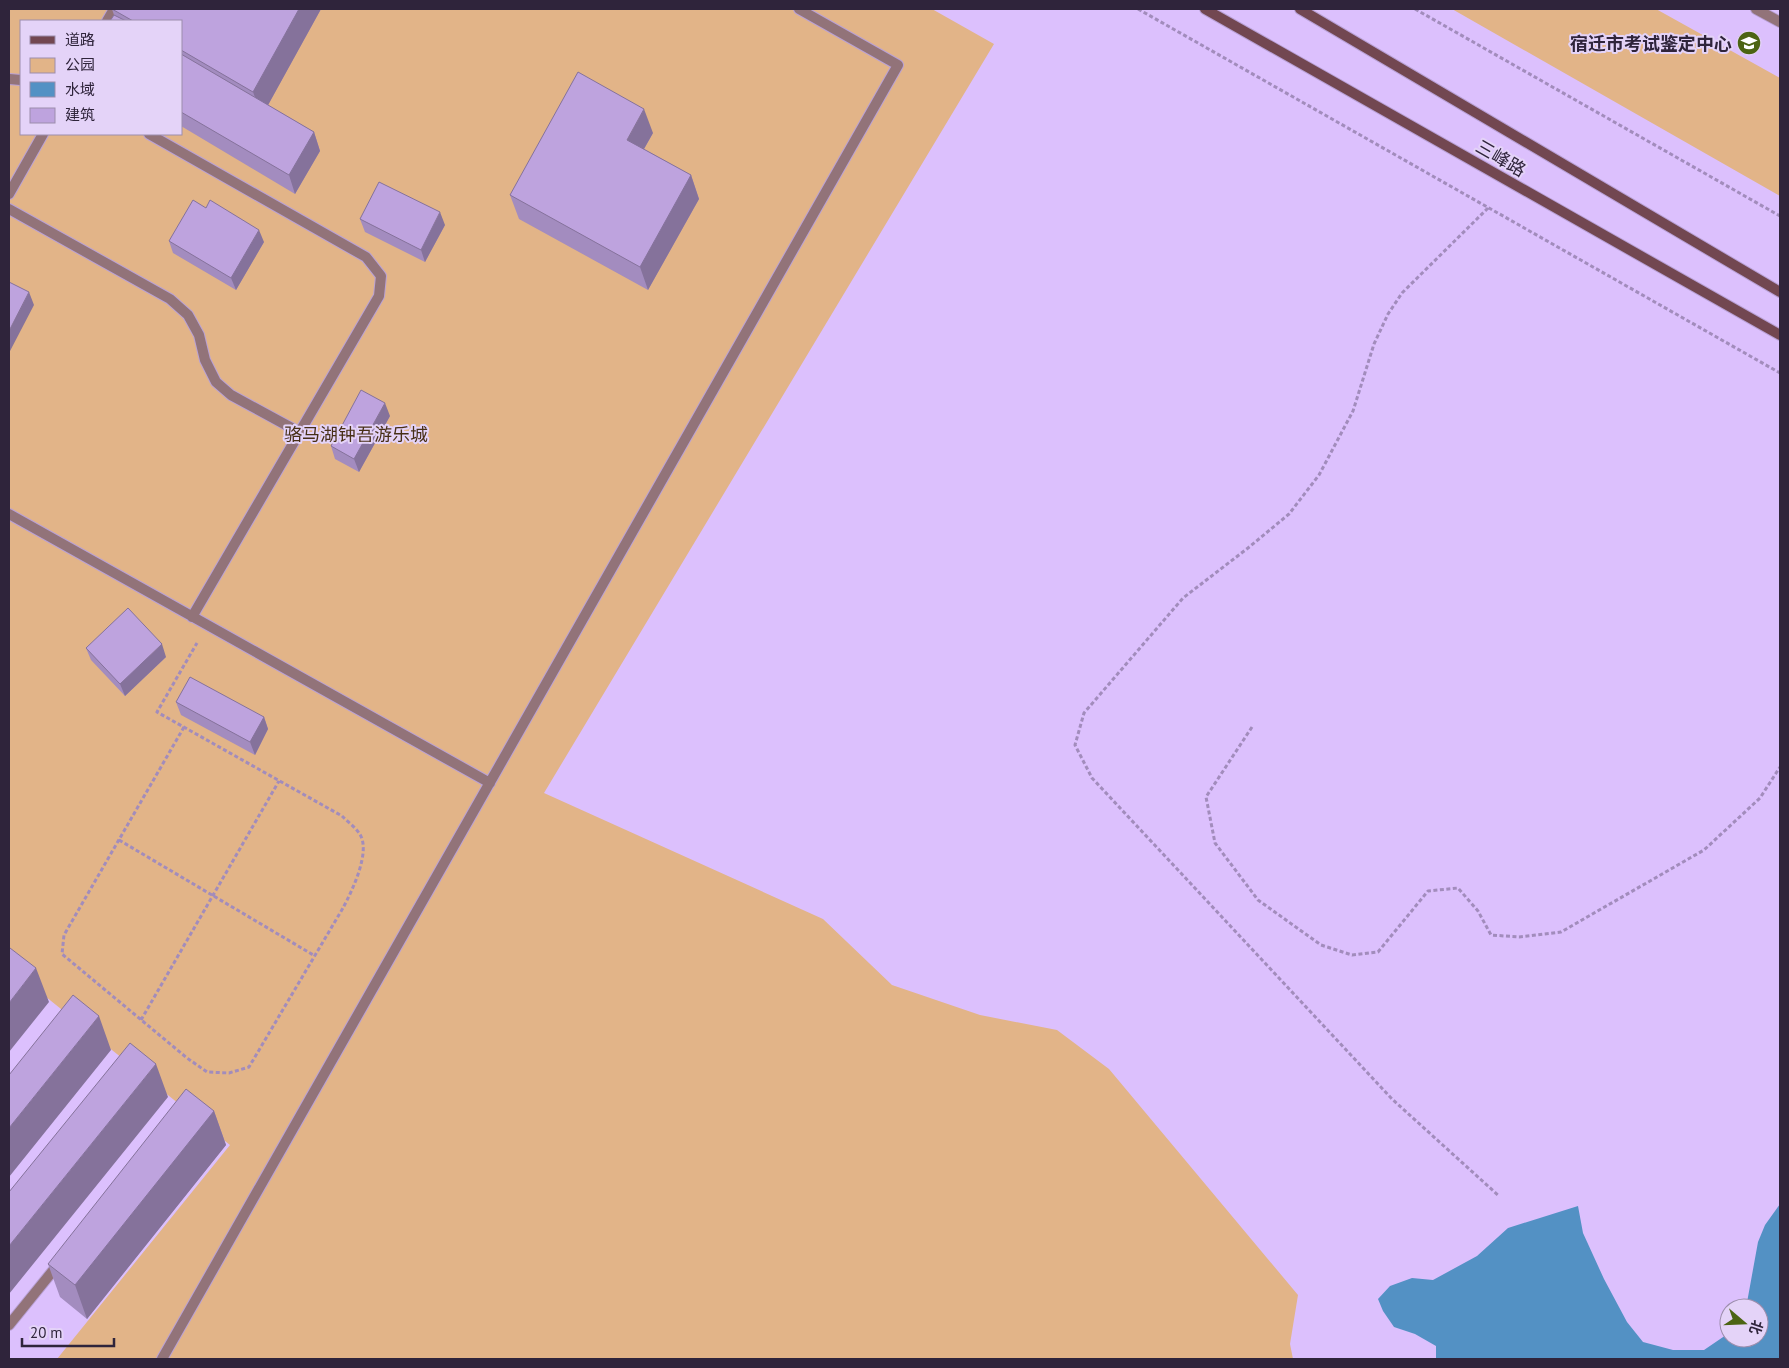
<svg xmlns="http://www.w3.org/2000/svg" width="1789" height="1368" viewBox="0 0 1789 1368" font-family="'PT Sans','Noto Sans SC',sans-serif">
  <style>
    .green { fill: #e2b488; fill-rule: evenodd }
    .water { fill: #5391c4 }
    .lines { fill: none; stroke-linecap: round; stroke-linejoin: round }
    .service-casing { stroke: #b9a1d6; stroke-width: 12 }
    .pedestrian-casing { stroke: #b9a1d6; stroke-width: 12 }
    .secondary-casing { stroke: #b9a1d6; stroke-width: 12 }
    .path { stroke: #a28cbc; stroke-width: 3; stroke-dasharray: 4 2.5; stroke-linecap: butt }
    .service { stroke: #927379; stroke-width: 10 }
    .pedestrian { stroke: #927379; stroke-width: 10 }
    .secondary { stroke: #724751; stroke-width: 10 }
    .wall { fill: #a38cbf }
    .shaded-wall { fill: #85729b }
    .building { fill: #bea3de; stroke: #85729b }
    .labels { text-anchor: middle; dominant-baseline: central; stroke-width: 4; stroke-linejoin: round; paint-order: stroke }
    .poi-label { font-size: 18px; font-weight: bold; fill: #2f243b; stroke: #e4d3f8; text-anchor: end }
    .street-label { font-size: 18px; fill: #2f243b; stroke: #e4d3f8 }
    .park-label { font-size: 18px; fill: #472f16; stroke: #e4d3f8 }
  </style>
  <rect width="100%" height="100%" fill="#dcc0fd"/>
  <path class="green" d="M 9,9 L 932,9 L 994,44 L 544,793 L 823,919 L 892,985 L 980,1015 L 1057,1030 L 1109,1069 L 1298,1295 L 1290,1344 L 1293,1359 L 57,1359 L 230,1145 L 25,980 L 9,978 ZM 21,21 L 181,21 L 181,134 L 21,134 Z
    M 1452,9 L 1656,9 L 1780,78 L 1780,196 Z"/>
  <path class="water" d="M 1780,1204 L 1780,1359 L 1436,1359 L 1436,1346 L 1415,1334 L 1394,1327 L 1383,1311 L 1378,1299 L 1390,1286 L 1412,1278 L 1433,1280 L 1477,1256 L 1508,1228 L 1578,1206 L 1583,1233 L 1604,1279 L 1627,1322 L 1643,1342 L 1673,1350 L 1704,1350 L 1729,1333 L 1729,1338 L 1759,1338 L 1759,1308 L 1746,1308 L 1758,1242 L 1765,1225 Z"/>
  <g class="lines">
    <g class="service-casing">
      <path id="service" d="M 1756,9 L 1780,22
        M 107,21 L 114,9
        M 149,134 L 366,257 L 381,276 L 379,296 L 192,617
        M 9,194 L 43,134
        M 9,514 L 490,783
        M 9,1325 L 60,1262
        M 162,1359 L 898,65 L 799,9"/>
    </g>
    <g class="pedestrian-casing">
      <path id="pedestrian" d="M 9,79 L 21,80
        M 9,209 L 170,299 L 188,315 L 199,335 L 205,360 L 216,382 L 231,395 L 299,432"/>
    </g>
    <g class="secondary-casing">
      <path id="secondary" d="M 1205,9 L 1780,335
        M 1300,9 L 1780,292"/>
    </g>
    <path class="path" d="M 1138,9 L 1780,373
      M 1415,9 L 1780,216
      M 1488,208 L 1402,293 L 1388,314 L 1374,344 L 1353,411 L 1319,475 L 1289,514 L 1248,548 L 1183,598 L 1084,713 L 1075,745 L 1092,778 L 1392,1099 L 1499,1196
      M 184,727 L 64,935 L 62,954 L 187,1058 L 207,1072 L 229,1073 L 249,1067 L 343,908 C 352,891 372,850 359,833 C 355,827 347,821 342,816 L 157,712 L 197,643
      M 1252,727 L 1206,797 L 1215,843 L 1258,900 L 1321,945 L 1352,955 L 1378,952 L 1428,891 L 1458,888 L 1478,911 L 1491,935 L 1519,937 L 1561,932 L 1704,850 L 1760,798 L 1780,767
      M 119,840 L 315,956
      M 141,1020 L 279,781"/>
    <use href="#service" class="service"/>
    <use href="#pedestrian" class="pedestrian"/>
    <use href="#secondary" class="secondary"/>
  </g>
  <path class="wall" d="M 112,9 L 321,9 L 268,105 L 314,132 L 320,151 L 295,194 L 181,126 L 181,21 L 110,21 L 114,15 Z
    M 653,133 L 644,149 L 691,175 L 699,199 L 648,290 L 519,219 L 510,195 Z
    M 360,219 L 445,225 L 425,262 L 365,232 Z
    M 169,241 L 264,242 L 236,290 L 173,253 Z
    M 390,416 L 359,472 L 335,459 L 331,446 Z
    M 86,648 L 166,657 L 125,696 L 91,660 Z
    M 176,702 L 264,717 L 268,729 L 255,755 L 181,715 Z
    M 214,1111 L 226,1145 L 87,1319 L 60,1297 L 48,1264 Z"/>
  <path class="shaded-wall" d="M 299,9 L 321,9 L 262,116 L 253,92 Z
    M 644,109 L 653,133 L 636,163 L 627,140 Z
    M 314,132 L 320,151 L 295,194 L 289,175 Z
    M 691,175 L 699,199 L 648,290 L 640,267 Z
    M 440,212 L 445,225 L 425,262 L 421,250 Z
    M 259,230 L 264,242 L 236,290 L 231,278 Z
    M 29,292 L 34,305 L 9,353 L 9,331 Z
    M 385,403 L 390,416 L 359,472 L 354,459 Z
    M 162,644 L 166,657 L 125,696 L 120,684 Z
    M 264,717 L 268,729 L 255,755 L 250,742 Z
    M 36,968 L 49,1002 L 9,1052 L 9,1003 Z
    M 99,1016 L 111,1050 L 9,1177 L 9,1128 Z
    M 156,1064 L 168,1097 L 9,1294 L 9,1246 Z
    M 214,1111 L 226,1145 L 87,1319 L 75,1285 Z"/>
  <path class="building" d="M 112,9 L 299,9 L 253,92 L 181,50 L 181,21 L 133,21 Z
    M 114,15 L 126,21 L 110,21 Z
    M 181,54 L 314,132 L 289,175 L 181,112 Z
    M 578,72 L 644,109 L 627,140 L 691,175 L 640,267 L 510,195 Z
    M 379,182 L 440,212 L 421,250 L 360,219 Z
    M 193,200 L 206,208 L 210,200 L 259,230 L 231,278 L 169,241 Z
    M 9,282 L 29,292 L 9,331 Z
    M 361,390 L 385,403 L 354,459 L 331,446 Z
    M 128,608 L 162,644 L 120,684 L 86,648 Z
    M 190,677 L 264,717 L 250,742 L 176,702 Z
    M 10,948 L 36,968 L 9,1003 L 9,949 Z
    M 73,995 L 99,1016 L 9,1128 L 9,1075 Z
    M 130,1043 L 156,1064 L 9,1246 L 9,1192 Z
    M 186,1089 L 214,1111 L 75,1285 L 48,1264 Z"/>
  <defs>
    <g id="university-disc" transform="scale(1.25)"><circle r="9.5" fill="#4c6413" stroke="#e4d3f8"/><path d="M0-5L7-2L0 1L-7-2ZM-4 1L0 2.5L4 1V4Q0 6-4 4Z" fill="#fff"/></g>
  </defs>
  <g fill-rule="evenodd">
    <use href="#university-disc" x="1749" y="43"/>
  </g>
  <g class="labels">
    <g class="poi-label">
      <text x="1732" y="43">宿迁市考试鉴定中心</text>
    </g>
    <g class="street-label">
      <text transform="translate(1501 158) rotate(30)">三峰路</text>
    </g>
    <g class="park-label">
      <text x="356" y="434">骆马湖钟吾游乐城</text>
    </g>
  </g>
  <rect width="1789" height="1368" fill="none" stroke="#2f243b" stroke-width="20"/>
  <rect x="20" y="20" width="162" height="115" fill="#e4d3f8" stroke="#9c8dac"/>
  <rect x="30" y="36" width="25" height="8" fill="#724751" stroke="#9c8dac"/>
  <text x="65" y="45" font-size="15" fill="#2f243b">道路</text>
  <rect x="30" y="58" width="25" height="15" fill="#e2b488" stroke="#9c8dac"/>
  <text x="65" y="70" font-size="15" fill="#2f243b">公园</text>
  <rect x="30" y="82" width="25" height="15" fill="#5391c4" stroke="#9c8dac"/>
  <text x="65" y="95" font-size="15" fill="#2f243b">水域</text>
  <rect x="30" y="108" width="25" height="15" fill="#bea3de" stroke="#9c8dac"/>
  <text x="65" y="120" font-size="15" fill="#2f243b">建筑</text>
  <g transform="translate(1744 1323) rotate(109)"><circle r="24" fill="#e4d3f8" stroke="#9c8dac"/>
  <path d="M0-4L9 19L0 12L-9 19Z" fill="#4c6413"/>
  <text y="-8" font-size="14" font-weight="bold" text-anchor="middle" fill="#2f243b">北</text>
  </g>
  <path d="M22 1338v8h92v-8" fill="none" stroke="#2f243b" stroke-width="2.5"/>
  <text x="30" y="1338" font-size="15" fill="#2f243b" stroke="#e4d3f8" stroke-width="4" paint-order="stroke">20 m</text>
</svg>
